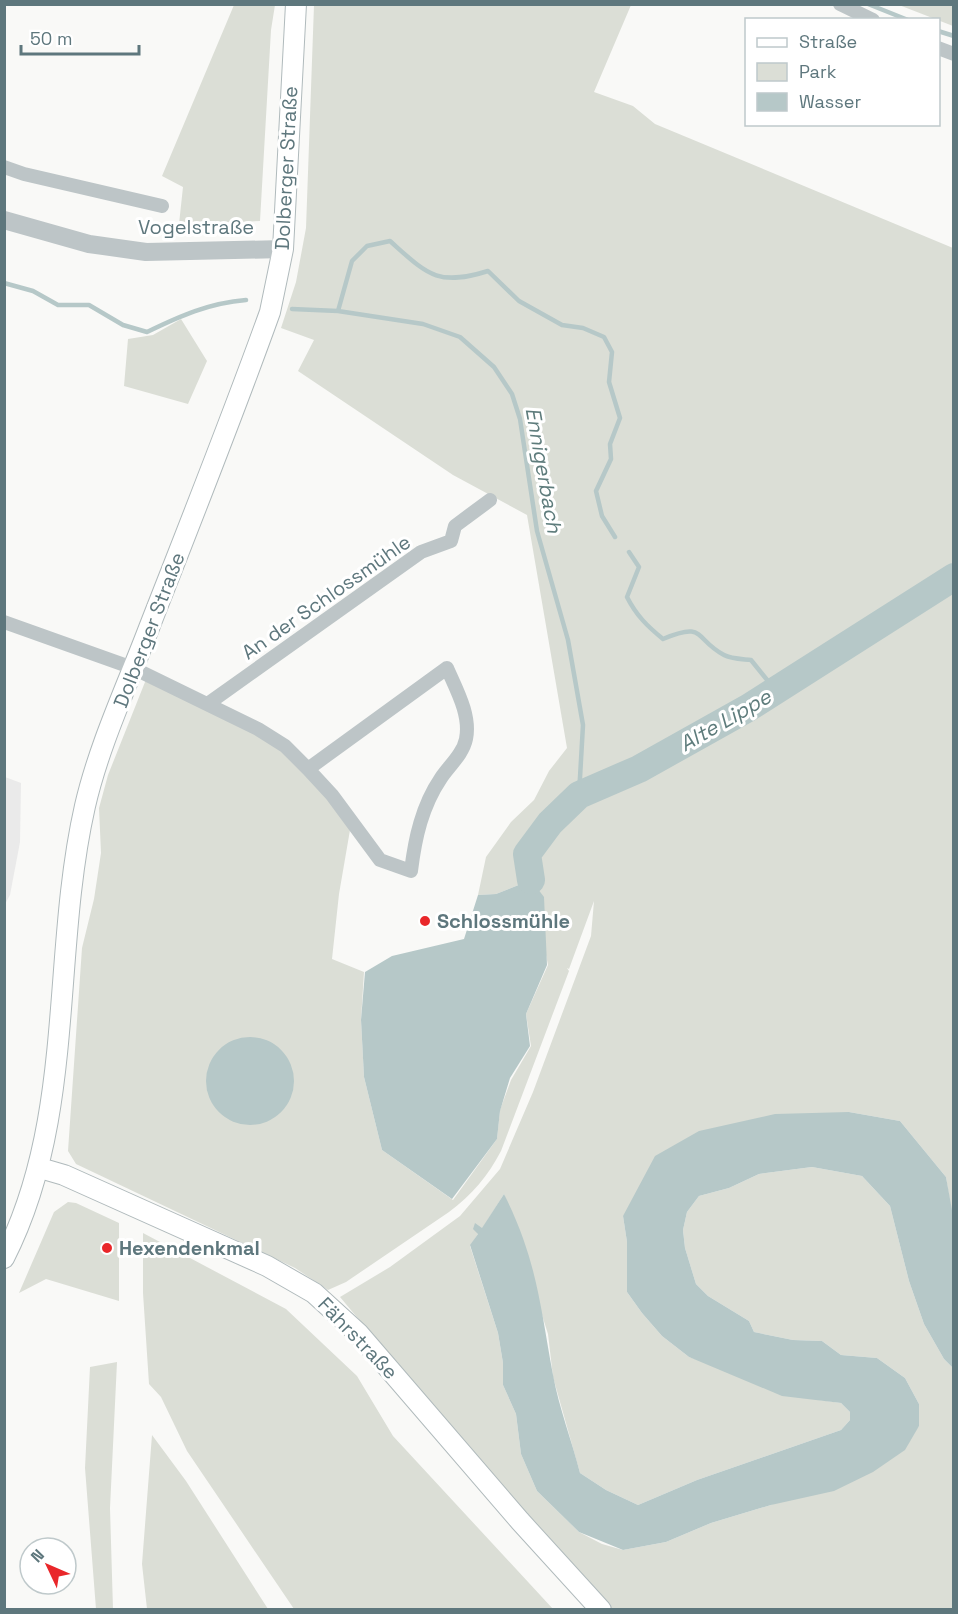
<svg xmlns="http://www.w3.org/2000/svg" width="958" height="1614" viewBox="0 0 958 1614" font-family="'Space Grotesk',sans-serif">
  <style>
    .built { fill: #eaeaea }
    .green { fill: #dbded6 }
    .water { fill: #b6c8c8 }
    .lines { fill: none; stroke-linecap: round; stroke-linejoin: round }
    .stream { stroke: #b6c8c8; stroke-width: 4.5 }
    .river { stroke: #b6c8c8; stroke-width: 28 }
    .secondary-casing { stroke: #b0babc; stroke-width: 22 }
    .minor { stroke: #bdc5c7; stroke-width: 14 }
    .tertiary { stroke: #bdc5c7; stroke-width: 18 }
    .secondary { stroke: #fff; stroke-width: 20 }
    .poi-dot { fill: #e9272a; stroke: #fff; stroke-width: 2 }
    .labels { text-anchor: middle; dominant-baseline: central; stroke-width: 6; stroke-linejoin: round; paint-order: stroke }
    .street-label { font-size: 20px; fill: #5e777d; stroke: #fff }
    .poi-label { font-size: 20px; font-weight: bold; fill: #5e777d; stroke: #fff; text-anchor: start }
    .water-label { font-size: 21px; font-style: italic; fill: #5e7c7c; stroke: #fff }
  </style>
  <rect width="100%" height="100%" fill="#f9f9f7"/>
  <path class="built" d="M 5,777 L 21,783 L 20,842 L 10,895 L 5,904 Z"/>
  <path class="green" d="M 234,5 L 275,5 L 271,30 L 260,221 L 179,224 L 183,187 L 162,176 Z
    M 314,5 L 631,5 L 594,92 L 633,106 L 655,124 L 953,248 L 953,1221 L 946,1177 L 900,1121 L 849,1112 L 623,1216 L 627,1242 L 627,1292 L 642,1313 L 662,1336 L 689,1357 L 819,1400 L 841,1403 L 850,1412 L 850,1420 L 841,1430 L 697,1480 L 638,1505 L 606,1490 L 580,1473 L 553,1377 L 548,1334 L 504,1194 L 482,1229 L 475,1224 L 478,1234 L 470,1246 L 498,1333 L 503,1363 L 503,1385 L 516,1414 L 521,1454 L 537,1491 L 579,1532 L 602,1544 L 623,1550 L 666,1542 L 711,1523 L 771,1505 L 919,1426 L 919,1404 L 905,1378 L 877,1358 L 841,1355 L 822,1341 L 793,1340 L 754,1332 L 749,1321 L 708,1296 L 696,1284 L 685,1248 L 683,1230 L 687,1212 L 699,1196 L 729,1188 L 759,1174 L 812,1167 L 862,1176 L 890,1206 L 909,1281 L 924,1324 L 944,1359 L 953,1368 L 953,1609 L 612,1609 L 480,1464 L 340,1297 L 390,1267 L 460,1216 L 500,1169 L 533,1092 L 591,936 L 594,901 L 569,969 L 567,968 L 569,971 L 501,1151 C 488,1176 472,1195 449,1212 L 346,1282 L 328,1290 L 295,1268 L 76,1164 L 68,1151 L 82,948 L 94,899 L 101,853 L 99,808 L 108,775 L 147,677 C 202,703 288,744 326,790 C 336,801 342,817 350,830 L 339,894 L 332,959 L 364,972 L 361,1020 L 364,1077 L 382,1150 L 453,1200 L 497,1139 L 500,1110 L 511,1080 L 531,1046 L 526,1014 L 548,965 L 531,880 L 496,894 L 478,895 L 486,857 L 511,822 L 534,800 L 549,771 L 567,748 L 527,515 L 453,475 L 298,371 L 314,340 L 281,328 L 296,282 L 306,228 Z
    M 899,5 L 953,5 L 953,26 Z
    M 181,319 L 207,361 L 188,404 L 124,386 L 128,339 L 153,335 Z
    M 68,1202 L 76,1203 L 119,1223 L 119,1301 L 46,1279 L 19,1293 L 54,1212 Z
    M 143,1233 L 286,1309 L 357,1376 L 393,1436 L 553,1609 L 294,1609 L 187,1451 L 161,1397 L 149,1384 L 143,1293 Z
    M 117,1362 L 110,1508 L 113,1609 L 96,1609 L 85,1468 L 90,1367 Z
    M 152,1435 L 186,1481 L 268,1609 L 147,1609 L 142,1564 Z"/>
  <path class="water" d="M 531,880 L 544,897 L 547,965 L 526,1014 L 530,1046 L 510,1078 L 500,1111 L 497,1139 L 452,1199 L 382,1150 L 364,1077 L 361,1020 L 365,972 L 392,956 L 464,939 L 478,895 L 496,894 Z
    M206 1081a44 44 0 1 1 88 0a44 44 0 1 1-88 0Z
    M 849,1112 L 900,1121 L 946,1177 L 954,1221 L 953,1368 L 944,1359 L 924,1324 L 909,1281 L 890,1206 L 862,1176 L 812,1167 L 759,1174 L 729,1188 L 699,1196 L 687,1212 L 683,1230 L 685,1248 L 696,1284 L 708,1296 L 749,1321 L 754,1332 L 793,1340 L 822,1341 L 841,1355 L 877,1358 L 905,1378 L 919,1404 L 919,1426 L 905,1450 L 873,1472 L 834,1491 L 771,1505 L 711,1523 L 666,1542 L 623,1550 L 579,1532 L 537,1491 L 521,1454 L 516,1414 L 503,1385 L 503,1363 L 498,1333 L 470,1245 L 478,1234 L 473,1229 L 475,1223 L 482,1228 L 504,1194 C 537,1260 540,1305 553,1375 C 559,1408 572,1441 580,1473 L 606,1490 L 638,1505 L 697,1480 L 841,1430 L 850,1420 L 850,1412 L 841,1403 L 782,1396 L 689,1357 L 662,1336 L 642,1313 L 627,1292 L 627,1242 L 623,1216 L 655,1156 L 699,1131 L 775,1114 Z"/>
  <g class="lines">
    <path class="stream" d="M 868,4 L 908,20
      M 938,31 L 954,36
      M 4,283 L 33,291 L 58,305 L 89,305 L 123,325 L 147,332 C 180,316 209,303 246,300
      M 292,309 L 338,311 L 423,324 L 460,337 L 494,367 L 512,394 L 520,419 L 537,531 L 568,640 L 583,725 L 579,795
      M 338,311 L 352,261 L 367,246 L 390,241 C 427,274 437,287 488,271 L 519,301 L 562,325 L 583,328 L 604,337 L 612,352 L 609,382 L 620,418 L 610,444 L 611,459 L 596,491 L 602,516 L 615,537
      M 629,552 L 639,567 L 627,597 C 636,615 647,626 663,639 C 706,621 694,639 724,655 C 731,659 743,659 751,660 L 776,691"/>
    <path class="river" d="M 531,880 L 527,854 L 550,823 L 579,795 L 639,769 L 748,708 L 954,577"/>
    <g class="secondary-casing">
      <path id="secondary" d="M 40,1168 L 64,1175 L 267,1266 L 314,1293 L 359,1334 L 520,1521 L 601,1610
        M 4,1258 C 76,1117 51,956 85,806 C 99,745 127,686 149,628 C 190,523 232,418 270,312 L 283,249 L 296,4"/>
    </g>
    <path class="minor" d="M 840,4 L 873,20
      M 938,48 L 954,54
      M 4,167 L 24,174 L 162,206
      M 4,622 L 133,668 L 258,729 L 285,746 L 308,769 L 332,795 L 380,860 L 411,871 C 415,838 422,806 441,778 C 449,766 463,754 466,739 C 471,715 456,689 447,668 L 308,769
      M 209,703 L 421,552 L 451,541 L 455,526 L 490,500"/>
    <path class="tertiary" d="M 4,220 L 89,244 L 146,252 L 283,249"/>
    <use href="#secondary" class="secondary"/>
  </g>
  <g class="poi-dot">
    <circle cx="425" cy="921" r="6"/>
    <circle cx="107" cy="1248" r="6"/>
  </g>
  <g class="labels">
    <g class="street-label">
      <text transform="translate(286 168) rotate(-87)">Dolberger Straße</text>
      <text x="196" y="227">Vogelstraße</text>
      <text transform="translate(326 597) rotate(-35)">An der Schlossmühle</text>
      <text transform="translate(149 630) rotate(-69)">Dolberger Straße</text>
      <text transform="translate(358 1338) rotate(46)">Fährstraße</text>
    </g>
    <g class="poi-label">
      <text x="437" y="921">Schlossmühle</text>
      <text x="119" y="1248">Hexendenkmal</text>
    </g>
    <g class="water-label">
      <text transform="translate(544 470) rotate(80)">Ennigerbach</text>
      <text transform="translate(725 720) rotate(-30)">Alte Lippe</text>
    </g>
  </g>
  <rect width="958" height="1614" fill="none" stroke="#5e777d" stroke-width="12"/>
  <rect x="745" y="18" width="195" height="108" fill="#ffffff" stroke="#bfc9cb" stroke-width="1.5"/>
  <rect x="757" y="38" width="30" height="9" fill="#ffffff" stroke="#bfc9cb" stroke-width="1.5"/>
  <text x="799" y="48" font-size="18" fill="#5e777d">Straße</text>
  <rect x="757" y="63" width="30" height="18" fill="#dbded6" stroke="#bfc9cb" stroke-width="1.5"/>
  <text x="799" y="78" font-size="18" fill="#5e777d">Park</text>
  <rect x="757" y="93" width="30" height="18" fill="#b6c8c8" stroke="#bfc9cb" stroke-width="1.5"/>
  <text x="799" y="108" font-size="18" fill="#5e777d">Wasser</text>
  <g transform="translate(48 1566) rotate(314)"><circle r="28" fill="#ffffff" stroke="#bfc9cb" stroke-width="1.5"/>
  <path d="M0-4.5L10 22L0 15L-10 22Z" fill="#e9272a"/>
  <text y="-9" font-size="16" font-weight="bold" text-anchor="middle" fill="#5e777d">N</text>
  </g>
  <path d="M21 45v9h118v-9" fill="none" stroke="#5e777d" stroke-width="3"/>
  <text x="30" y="45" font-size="18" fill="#5e777d" stroke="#ffffff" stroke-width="4.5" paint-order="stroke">50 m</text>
</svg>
